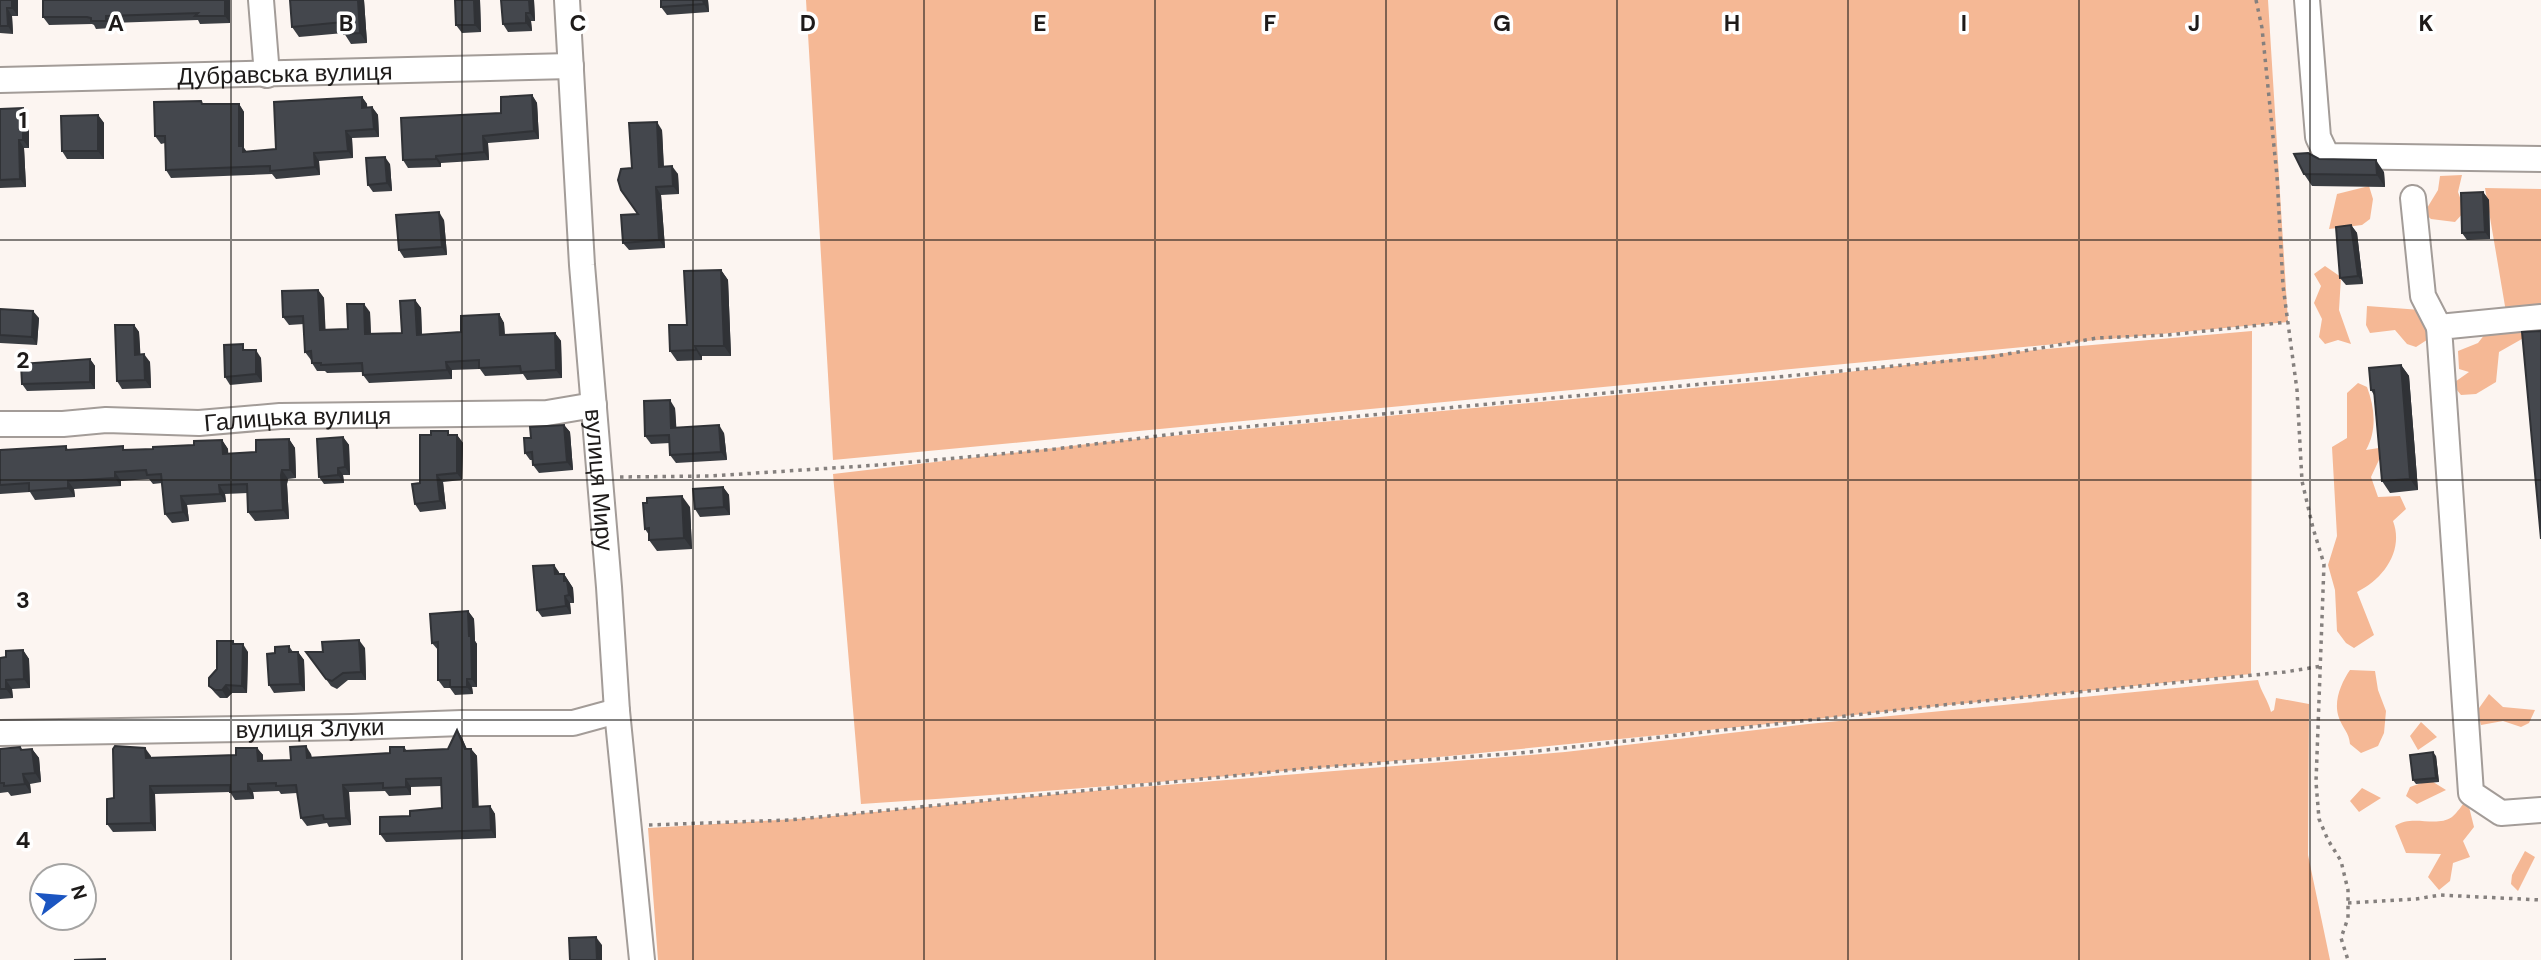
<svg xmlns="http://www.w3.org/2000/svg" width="2541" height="960" viewBox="0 0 2541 960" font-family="'DM Sans',sans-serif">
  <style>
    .green { fill: #f5b895 }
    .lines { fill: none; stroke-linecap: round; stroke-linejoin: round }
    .minor-casing { stroke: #a39c98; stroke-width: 28 }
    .path { stroke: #85807e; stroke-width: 3.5; stroke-dasharray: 3.5 5; stroke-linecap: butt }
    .minor { stroke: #fff; stroke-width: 24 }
    .wall { fill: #3a3d42 }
    .shaded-wall { fill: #303236 }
    .building { fill: #44474d; stroke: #303236; stroke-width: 2 }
    .grid { fill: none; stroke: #1e1b1a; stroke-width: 2; stroke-opacity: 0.55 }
    .labels { text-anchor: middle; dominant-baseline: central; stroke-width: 7; stroke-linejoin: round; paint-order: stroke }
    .street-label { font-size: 24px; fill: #1e1b1a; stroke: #fff }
    .grid-label { font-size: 23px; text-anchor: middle; font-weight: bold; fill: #1e1b1a; stroke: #fff; stroke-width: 7; stroke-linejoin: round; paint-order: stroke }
  </style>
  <rect width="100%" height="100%" fill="#fcf5f1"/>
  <path class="green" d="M 806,0 L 2268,0 L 2288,322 L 833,460 Z
    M 2462,175 L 2458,192 L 2465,211 L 2455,222 L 2431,219 L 2424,213 L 2438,190 L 2440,176 Z
    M 2369,186 L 2373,199 L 2370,219 L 2362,225 L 2329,229 L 2337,194 Z
    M 2485,188 L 2541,189 L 2541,309 L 2506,312 Z
    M 2325,266 L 2341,277 L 2339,310 L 2351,344 L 2338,340 L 2325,344 L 2319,337 L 2322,319 L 2314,303 L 2321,286 L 2314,274 Z
    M 2367,306 L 2421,310 L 2433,336 L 2416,347 L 2407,344 L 2395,330 L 2370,333 L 2366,325 Z
    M 2527,318 L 2536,331 L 2499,352 L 2496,382 L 2476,394 L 2461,395 L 2452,384 L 2469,372 L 2459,369 L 2458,351 L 2478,343 L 2492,325 Z
    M 2252,331 L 2251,674 C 1788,721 1326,774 861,804 L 833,474 L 1105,442 L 1790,379 L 2013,352 Z
    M 2358,383 L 2367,387 C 2375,408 2377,431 2366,450 L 2385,447 L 2371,477 L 2378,497 L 2400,496 L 2406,509 L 2393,521 C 2404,550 2384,579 2357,592 L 2374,635 L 2354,648 L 2346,643 L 2337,631 L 2335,590 L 2328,565 L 2337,536 L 2332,447 L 2347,438 L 2347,393 Z
    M 2350,670 L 2375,671 L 2378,690 L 2386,711 L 2384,733 L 2378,746 L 2361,753 L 2350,744 C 2349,732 2343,729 2339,718 C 2333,702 2341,683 2350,670 Z
    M 2258,680 C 2261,692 2268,700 2271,712 L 2274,710 L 2276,698 L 2309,704 L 2308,855 L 2330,960 L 658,960 L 648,828 L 812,818 L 1068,793 L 1565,752 L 1808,724 Z
    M 2489,694 L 2503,707 L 2535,710 L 2529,723 L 2521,727 L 2503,721 L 2481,725 L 2477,711 Z
    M 2421,722 L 2437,737 L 2418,750 L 2410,736 Z
    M 2430,780 L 2446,790 L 2417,804 L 2406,796 L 2410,787 Z
    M 2362,788 L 2381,798 L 2359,812 L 2350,801 Z
    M 2467,799 L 2474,827 L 2463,841 L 2470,857 L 2453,863 L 2450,881 L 2439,890 L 2428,877 L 2441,854 L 2406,853 L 2395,826 C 2412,814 2436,828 2452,817 C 2457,813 2463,804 2467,799 Z
    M 2525,851 L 2535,857 L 2518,891 L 2511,884 L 2512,875 Z"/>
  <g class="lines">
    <g class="minor-casing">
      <g id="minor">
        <path d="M 261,0 L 267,75"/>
        <path id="s1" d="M 567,0 L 582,265 L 609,587 L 617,711 L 642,960"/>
        <path d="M 2307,0 L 2318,137 L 2327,156 L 2541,159"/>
        <path id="s2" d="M 0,80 L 571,66"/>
        <path d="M 2413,198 L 2423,296 L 2439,327"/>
        <path d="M 2541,317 L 2439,327 L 2471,793 L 2501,813 L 2541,810"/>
        <path id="s3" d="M 0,424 L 63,424 L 106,420 L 199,423 L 280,416 L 547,413 L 594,405"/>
        <path id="s4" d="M 0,733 L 352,727 L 462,723 L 573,723 L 617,711"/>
      </g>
    </g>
    <path class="path" d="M 2256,0 L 2262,28 L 2277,176 L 2283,286 L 2297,390 L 2302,481 L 2313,528 L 2324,564 L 2316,782 L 2319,819 L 2328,840 L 2341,861 L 2348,890 L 2348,918 L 2341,938 L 2348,960
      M 620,477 L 711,476 L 879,465 L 1055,449 L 1190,432 L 1990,357 L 2097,338 L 2168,335 L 2288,322
      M 649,825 L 789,820 L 1312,768 L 1520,753 L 1943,705 L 2285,672 L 2322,666
      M 2348,903 L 2416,899 L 2440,895 L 2541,900"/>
    <use href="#minor" class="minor"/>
  </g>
  <path class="wall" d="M 0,0 L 18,0 L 18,16 L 12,16 L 13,34 L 0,33 Z
    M 230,0 L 230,23 L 200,24 L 198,20 L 111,23 L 111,28 L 96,29 L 94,25 L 92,24 L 49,25 L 43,17 Z
    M 290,0 L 364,0 L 367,43 L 351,44 L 344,33 L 299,37 L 292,27 Z
    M 480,0 L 481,32 L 462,33 L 456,25 Z
    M 534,0 L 535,21 L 531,21 L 532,31 L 508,32 L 503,24 Z
    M 708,0 L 709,12 L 667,15 L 661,7 Z
    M 532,95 L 537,103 L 539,139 L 488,143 L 489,160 L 441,163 L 441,167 L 408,168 L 403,160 L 501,113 Z
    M 362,97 L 367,104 L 367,107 L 372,107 L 378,115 L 379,137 L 352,138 L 353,158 L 319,161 L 320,175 L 276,179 L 272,174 L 171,178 L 166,170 L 165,143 L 161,144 L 155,136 L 201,101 L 203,104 L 239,104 L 244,112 L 244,148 L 247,152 L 276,149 Z
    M 23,108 L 29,116 L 29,148 L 24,148 L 26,187 L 0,188 L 0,109 Z
    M 98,115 L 104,123 L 104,159 L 67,159 L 62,151 Z
    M 662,130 L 664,167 L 678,174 L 679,194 L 661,195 L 665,248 L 629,250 L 623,243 L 638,214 L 632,168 Z
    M 2319,159 L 2384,172 L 2385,187 L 2312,186 L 2304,174 Z
    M 390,164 L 392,191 L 373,192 L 368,185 Z
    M 2483,192 L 2489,200 L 2490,239 L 2467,240 L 2462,233 Z
    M 444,220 L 447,255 L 404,258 L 399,250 Z
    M 2351,225 L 2357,233 L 2363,284 L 2346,285 L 2340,278 Z
    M 721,270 L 728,280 L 731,356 L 702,356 L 702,360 L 677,361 L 670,351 Z
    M 318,290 L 324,298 L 325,330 L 348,329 L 370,312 L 371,334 L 402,333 L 415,300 L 421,308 L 422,335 L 461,332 L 499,314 L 504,323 L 505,335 L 555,333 L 561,341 L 562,378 L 527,380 L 523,374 L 485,376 L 480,369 L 452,370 L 452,379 L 369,383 L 363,375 L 363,372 L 327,373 L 325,371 L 317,371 L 312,363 L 311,360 L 305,352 L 304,324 L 289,325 L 283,317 Z
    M 0,309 L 39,318 L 37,345 L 0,343 Z
    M 134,325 L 139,332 L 140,354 L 150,362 L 151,388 L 122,389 L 117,381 Z
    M 247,350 L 261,358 L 262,382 L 230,385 L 225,377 Z
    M 90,359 L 95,366 L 95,389 L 27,391 L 22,384 Z
    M 2401,365 L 2409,376 L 2418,490 L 2390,493 L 2382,481 L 2374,395 L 2371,390 Z
    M 675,408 L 676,428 L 724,433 L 727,460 L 676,463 L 670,455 L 670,443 L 651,444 L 645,436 Z
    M 564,425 L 570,432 L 573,470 L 539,473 L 533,465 L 533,460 L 530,460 L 525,453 L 531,438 Z
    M 451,435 L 457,435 L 463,443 L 462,480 L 443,482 L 446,509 L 420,512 L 415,504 L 420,483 Z
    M 343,437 L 349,445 L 350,475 L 343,475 L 344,483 L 324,484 L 319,477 Z
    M 289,439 L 295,448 L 296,478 L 288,479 L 287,484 L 289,519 L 255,521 L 248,512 L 248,493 L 225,494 L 226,502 L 187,505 L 189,521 L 172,523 L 165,514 L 162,483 L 153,484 L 149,479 L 121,481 L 121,486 L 74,489 L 75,497 L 35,500 L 30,492 L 0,494 L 0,449 L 1,450 L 66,446 L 68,450 L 153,449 L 194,445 L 222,440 L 228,449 L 228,454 L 256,452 Z
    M 723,487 L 729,495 L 730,515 L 700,517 L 695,509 Z
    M 690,507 L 692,549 L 657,551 L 649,540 L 649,535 L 645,529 Z
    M 554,565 L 559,574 L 564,574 L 573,588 L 574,603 L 570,603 L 571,614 L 542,617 L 537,610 Z
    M 468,611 L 474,619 L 475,641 L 477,644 L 477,687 L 472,687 L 473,694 L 455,695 L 450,688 L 444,688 L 438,680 L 438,650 L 432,643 Z
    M 233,641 L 235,644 L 248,652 L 247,693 L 232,693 L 227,698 L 220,698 L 215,693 L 209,686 Z
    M 289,646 L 293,652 L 298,652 L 304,660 L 305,691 L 274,693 L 269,685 L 275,653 Z
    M 365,648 L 366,680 L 348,680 L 337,689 L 331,686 L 306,652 Z
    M 23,650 L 29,659 L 30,688 L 12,689 L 13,698 L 0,699 L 0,658 L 6,657 Z
    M 457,730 L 462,738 L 467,749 L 471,749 L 477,756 L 478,806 L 490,806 L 495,814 L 496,838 L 386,842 L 380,834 L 410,816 L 442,808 L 442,786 L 411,787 L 411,795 L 389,796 L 385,791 L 349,792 L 351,825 L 329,827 L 327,823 L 307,826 L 301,818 L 297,793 L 281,794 L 279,791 L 253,792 L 254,799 L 235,800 L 230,792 L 155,794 L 156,831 L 113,832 L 107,824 L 114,798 L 151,756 L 151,758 L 236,755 L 257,748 L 263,755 L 263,761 L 291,760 L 311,754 L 312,758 L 390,753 L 404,747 L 407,751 L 448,749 Z
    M 20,747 L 23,750 L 32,749 L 39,758 L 41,782 L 30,784 L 31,793 L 11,796 L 8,792 L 0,793 L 0,749 Z
    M 2436,756 L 2439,782 L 2416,784 L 2413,780 Z"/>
  <path class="shaded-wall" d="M 12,0 L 18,0 L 18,16 L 12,8 Z
    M 225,0 L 230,0 L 230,23 L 225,16 Z
    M 358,0 L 364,0 L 367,43 L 360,33 Z
    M 474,0 L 480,0 L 481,32 L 475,25 Z
    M 529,0 L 534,0 L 535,21 L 530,13 Z
    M 703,0 L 708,0 L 709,12 L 704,4 Z
    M 7,8 L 12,16 L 13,34 L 8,26 Z
    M 526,13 L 531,21 L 532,31 L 526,23 Z
    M 106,16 L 111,23 L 111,28 L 106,21 Z
    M 532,95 L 537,103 L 539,139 L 534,131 Z
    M 362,97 L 367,104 L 368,115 L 362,108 Z
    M 239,104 L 244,112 L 244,148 L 248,154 L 248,160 L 239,146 Z
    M 372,107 L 378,115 L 379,137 L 374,129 Z
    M 23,108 L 29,116 L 29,148 L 23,140 Z
    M 98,115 L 104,123 L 104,159 L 98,151 Z
    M 657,122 L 662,130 L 664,175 L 659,167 Z
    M 346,131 L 352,138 L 353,158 L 348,151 Z
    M 483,136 L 488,143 L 489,160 L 484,152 Z
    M 19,140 L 24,148 L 26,187 L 20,179 Z
    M 314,153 L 319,161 L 320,175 L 315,167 Z
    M 436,156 L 441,163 L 441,167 L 436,159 Z
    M 385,157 L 390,164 L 392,191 L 387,183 Z
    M 2376,160 L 2384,172 L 2385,187 L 2377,175 Z
    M 672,166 L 678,174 L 679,194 L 673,186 Z
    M 656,187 L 661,195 L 665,248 L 659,240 Z
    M 2483,192 L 2489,200 L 2490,239 L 2485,232 Z
    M 439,212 L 444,220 L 447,255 L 442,247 Z
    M 2351,225 L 2357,233 L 2363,284 L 2358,276 Z
    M 721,270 L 728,280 L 731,356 L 724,346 Z
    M 318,290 L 324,298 L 326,338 L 320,330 Z
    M 415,300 L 421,308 L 422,343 L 417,335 Z
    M 364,304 L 370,312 L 371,342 L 365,334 Z
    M 33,311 L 39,318 L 37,345 L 32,337 Z
    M 499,314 L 504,323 L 505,343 L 500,335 Z
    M 134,325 L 139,332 L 141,362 L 135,355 Z
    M 555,333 L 561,341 L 562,378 L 556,370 Z
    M 695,346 L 702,356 L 702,360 L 696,350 Z
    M 256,350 L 261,358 L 262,382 L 256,374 Z
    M 144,354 L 150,362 L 151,388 L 145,380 Z
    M 90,359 L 95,366 L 95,389 L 90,382 Z
    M 446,362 L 452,370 L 452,379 L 447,370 Z
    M 2401,365 L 2409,376 L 2418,490 L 2410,479 Z
    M 670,400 L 675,408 L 677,436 L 671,428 Z
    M 564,425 L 570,432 L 573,470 L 567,462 Z
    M 719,425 L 724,433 L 727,460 L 721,452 Z
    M 457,435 L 463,443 L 462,480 L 457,473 Z
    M 343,437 L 349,445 L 350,475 L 345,467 Z
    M 289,439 L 295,448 L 296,478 L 290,470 Z
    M 222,440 L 228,449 L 229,463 L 223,454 Z
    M 338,468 L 343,475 L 344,483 L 338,475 Z
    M 282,470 L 288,479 L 287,484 L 289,519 L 283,510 L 281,475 Z
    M 115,472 L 121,481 L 121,486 L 115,478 Z
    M 437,475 L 443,482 L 446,509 L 440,501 Z
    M 68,481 L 74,489 L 75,497 L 68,488 Z
    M 219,485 L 225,494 L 226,502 L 220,494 Z
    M 723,487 L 729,495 L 730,515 L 724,507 Z
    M 181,496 L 187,505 L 189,521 L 183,512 Z
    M 682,496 L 690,507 L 692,549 L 684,538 Z
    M 554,565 L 559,572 L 560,582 L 555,574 Z
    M 564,574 L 573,588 L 574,603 L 569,595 L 564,581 Z
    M 565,596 L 570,603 L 571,614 L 566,606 Z
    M 468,611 L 474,619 L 475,641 L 477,644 L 477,687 L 472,679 Z
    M 359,640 L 365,648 L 366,680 L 361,672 Z
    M 243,644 L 248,652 L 247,693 L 242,686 Z
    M 23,650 L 29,659 L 30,688 L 24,679 Z
    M 298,652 L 304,660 L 305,691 L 300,684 Z
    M 467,679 L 472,687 L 473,694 L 467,687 Z
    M 6,680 L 12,689 L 13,698 L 6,689 Z
    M 226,685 L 232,693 L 227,698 L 222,690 Z
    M 457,730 L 462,738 L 470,757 L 465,749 Z
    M 306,746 L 311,754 L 312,766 L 307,758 Z
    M 145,748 L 151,756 L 151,766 L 146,758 Z
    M 257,748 L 263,755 L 263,769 L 258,761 Z
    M 32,749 L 39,758 L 41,782 L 35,773 Z
    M 471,749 L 477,756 L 479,814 L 473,807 Z
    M 2433,752 L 2436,756 L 2439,782 L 2436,778 Z
    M 23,774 L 30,784 L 31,793 L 25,784 Z
    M 406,779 L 411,787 L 411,795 L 406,787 Z
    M 248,784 L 253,792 L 254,799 L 248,791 Z
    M 343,785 L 349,792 L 351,825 L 346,818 Z
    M 150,786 L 155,794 L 156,831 L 151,823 Z
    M 490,806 L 495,814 L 496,838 L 491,830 Z
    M 596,937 L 602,945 L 602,960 L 597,960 Z"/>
  <path class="building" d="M 0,0 L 12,0 L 12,8 L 7,8 L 8,26 L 0,26 Z
    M 43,0 L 225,0 L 225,16 L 195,16 L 198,13 L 106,16 L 106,21 L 91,21 L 91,18 L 87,17 L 43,17 Z
    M 290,0 L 358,0 L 360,33 L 344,34 L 343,22 L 292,27 Z
    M 455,0 L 474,0 L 475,25 L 456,25 Z
    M 501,0 L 529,0 L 530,13 L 526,13 L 526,23 L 503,24 Z
    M 661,0 L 703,0 L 704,4 L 661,7 Z
    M 532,95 L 534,131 L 483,136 L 484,152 L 436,156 L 436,159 L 403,160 L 401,118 L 501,113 L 501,97 Z
    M 362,97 L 362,108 L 372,107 L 374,129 L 346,131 L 348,151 L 314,153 L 315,167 L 270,171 L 270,166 L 166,170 L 165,136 L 155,136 L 154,102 L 201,101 L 202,104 L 239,104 L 239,146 L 243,146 L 243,152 L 276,149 L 274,102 Z
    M 23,108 L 23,140 L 19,140 L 20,179 L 0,180 L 0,109 Z
    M 98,115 L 98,151 L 62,151 L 61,116 Z
    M 657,122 L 659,167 L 672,166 L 673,186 L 656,187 L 659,240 L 623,243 L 621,215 L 638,214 L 621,190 L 618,180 L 621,169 L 632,168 L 629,123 Z
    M 2308,153 L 2319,159 L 2376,160 L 2377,175 L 2304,174 L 2294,154 Z
    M 385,157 L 387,183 L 368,185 L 366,158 Z
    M 2483,192 L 2485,232 L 2462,233 L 2461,193 Z
    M 439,212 L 442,247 L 399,250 L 396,215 Z
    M 2351,225 L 2358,276 L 2340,278 L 2336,227 Z
    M 721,270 L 724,346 L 695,346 L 696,350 L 670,351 L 669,325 L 687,325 L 684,271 Z
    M 318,290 L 320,330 L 348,329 L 347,304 L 364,304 L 365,334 L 402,333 L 400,301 L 415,300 L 417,335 L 461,332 L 461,316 L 499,314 L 500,335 L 555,333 L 556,370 L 521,372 L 520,366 L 479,368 L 479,360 L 446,362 L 447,370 L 363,375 L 362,363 L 321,365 L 321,363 L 312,363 L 311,351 L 305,352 L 303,316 L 283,317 L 282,291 Z
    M 0,309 L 33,311 L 32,337 L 0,335 Z
    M 115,325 L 134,325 L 135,355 L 144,354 L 145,380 L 117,381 Z
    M 2541,331 L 2541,539 L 2522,332 Z
    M 243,344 L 243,350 L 256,350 L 256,374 L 225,377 L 224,345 Z
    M 90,359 L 90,382 L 22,384 L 21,364 Z
    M 2401,365 L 2410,479 L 2382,481 L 2374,390 L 2371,390 L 2369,368 Z
    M 670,400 L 671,428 L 719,425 L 721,452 L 670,455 L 669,435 L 645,436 L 644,401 Z
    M 564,425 L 567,462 L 533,465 L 532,452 L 525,453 L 524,438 L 531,438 L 530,427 Z
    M 431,431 L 448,431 L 448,435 L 457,435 L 457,473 L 437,475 L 440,501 L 415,504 L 412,484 L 420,483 L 420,435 L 431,435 Z
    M 343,437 L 345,467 L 338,468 L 338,475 L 319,477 L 317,439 Z
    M 289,439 L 290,470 L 282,470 L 281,475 L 283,510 L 248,512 L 247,484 L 219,485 L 220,494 L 181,496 L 183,512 L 165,514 L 161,474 L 147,475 L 146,470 L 115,472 L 115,478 L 68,481 L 68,488 L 29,491 L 29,483 L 0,485 L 0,450 L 66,446 L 66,450 L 123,446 L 123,450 L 153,449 L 153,447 L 194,445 L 194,441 L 222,440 L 223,454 L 256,452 L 256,440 Z
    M 723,487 L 724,507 L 695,509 L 693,489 Z
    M 682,496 L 684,538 L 649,540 L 649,528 L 645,529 L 643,503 L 647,503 L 647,498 Z
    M 554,565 L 555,574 L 564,574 L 564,581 L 567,581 L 569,595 L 565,596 L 566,606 L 537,610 L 533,566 Z
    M 468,611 L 469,636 L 471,636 L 472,679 L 467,679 L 467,687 L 450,687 L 450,680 L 438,680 L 438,642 L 432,643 L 430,614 Z
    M 359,640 L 361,672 L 343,673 L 332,681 L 326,679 L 306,652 L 323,652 L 322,642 Z
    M 217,641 L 233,641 L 233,644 L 243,644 L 242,686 L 226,685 L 222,690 L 215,690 L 209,686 L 209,678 L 217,669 Z
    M 289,646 L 289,652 L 298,652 L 300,684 L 269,685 L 267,654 L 275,653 L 275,647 Z
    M 23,650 L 24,679 L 6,680 L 6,689 L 0,689 L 0,658 L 6,657 L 6,651 Z
    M 457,730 L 465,749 L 471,749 L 473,807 L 490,806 L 491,830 L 380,834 L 380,817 L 410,816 L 410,811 L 442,808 L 441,778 L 406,779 L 406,787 L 383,788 L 383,783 L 343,785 L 346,818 L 324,819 L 323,815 L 301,818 L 296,785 L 276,786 L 276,783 L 248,784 L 248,791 L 230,792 L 230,785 L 150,786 L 151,823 L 107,824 L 107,799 L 114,798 L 113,749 L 115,746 L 145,748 L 146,758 L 236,755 L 236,748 L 257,748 L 258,761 L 291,760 L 290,747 L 306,746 L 307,758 L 390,753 L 390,747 L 404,747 L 404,751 L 448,749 Z
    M 20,747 L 21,750 L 32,749 L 35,773 L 23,774 L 25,784 L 4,786 L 4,783 L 0,783 L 0,749 Z
    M 2433,752 L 2436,778 L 2413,780 L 2410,755 Z
    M 596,937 L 597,960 L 570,960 L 569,938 Z
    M 105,959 L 105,960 L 74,960 Z"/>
  <path class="grid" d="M 231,0 L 231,960M 462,0 L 462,960M 693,0 L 693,960M 924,0 L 924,960M 1155,0 L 1155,960M 1386,0 L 1386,960M 1617,0 L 1617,960M 1848,0 L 1848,960M 2079,0 L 2079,960M 2310,0 L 2310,960M 0,240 L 2541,240M 0,480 L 2541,480M 0,720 L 2541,720"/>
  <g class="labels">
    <g class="street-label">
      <text stroke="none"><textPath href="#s2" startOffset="285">Дубравська вулиця</textPath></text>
      <text stroke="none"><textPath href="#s3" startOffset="298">Галицька вулиця</textPath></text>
      <text stroke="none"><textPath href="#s1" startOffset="481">вулиця Миру</textPath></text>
      <text stroke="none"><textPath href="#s4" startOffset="310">вулиця Злуки</textPath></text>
    </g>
  </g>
  <g class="grid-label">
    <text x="116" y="31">A</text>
    <text x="346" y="31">B</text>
    <text x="578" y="31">C</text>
    <text x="808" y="31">D</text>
    <text x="1040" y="31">E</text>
    <text x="1270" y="31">F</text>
    <text x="1502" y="31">G</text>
    <text x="1732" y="31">H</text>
    <text x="1964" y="31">I</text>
    <text x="2194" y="31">J</text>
    <text x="2426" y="31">K</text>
    <text x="23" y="128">1</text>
    <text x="23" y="368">2</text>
    <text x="23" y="608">3</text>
    <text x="23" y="848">4</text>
  </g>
  <g transform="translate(63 897) rotate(74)"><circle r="33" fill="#ffffff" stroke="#a5a4a3" stroke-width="2"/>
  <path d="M0-5L12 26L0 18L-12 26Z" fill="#1b55c1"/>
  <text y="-10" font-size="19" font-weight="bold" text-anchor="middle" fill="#1e1b1a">N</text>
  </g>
</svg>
